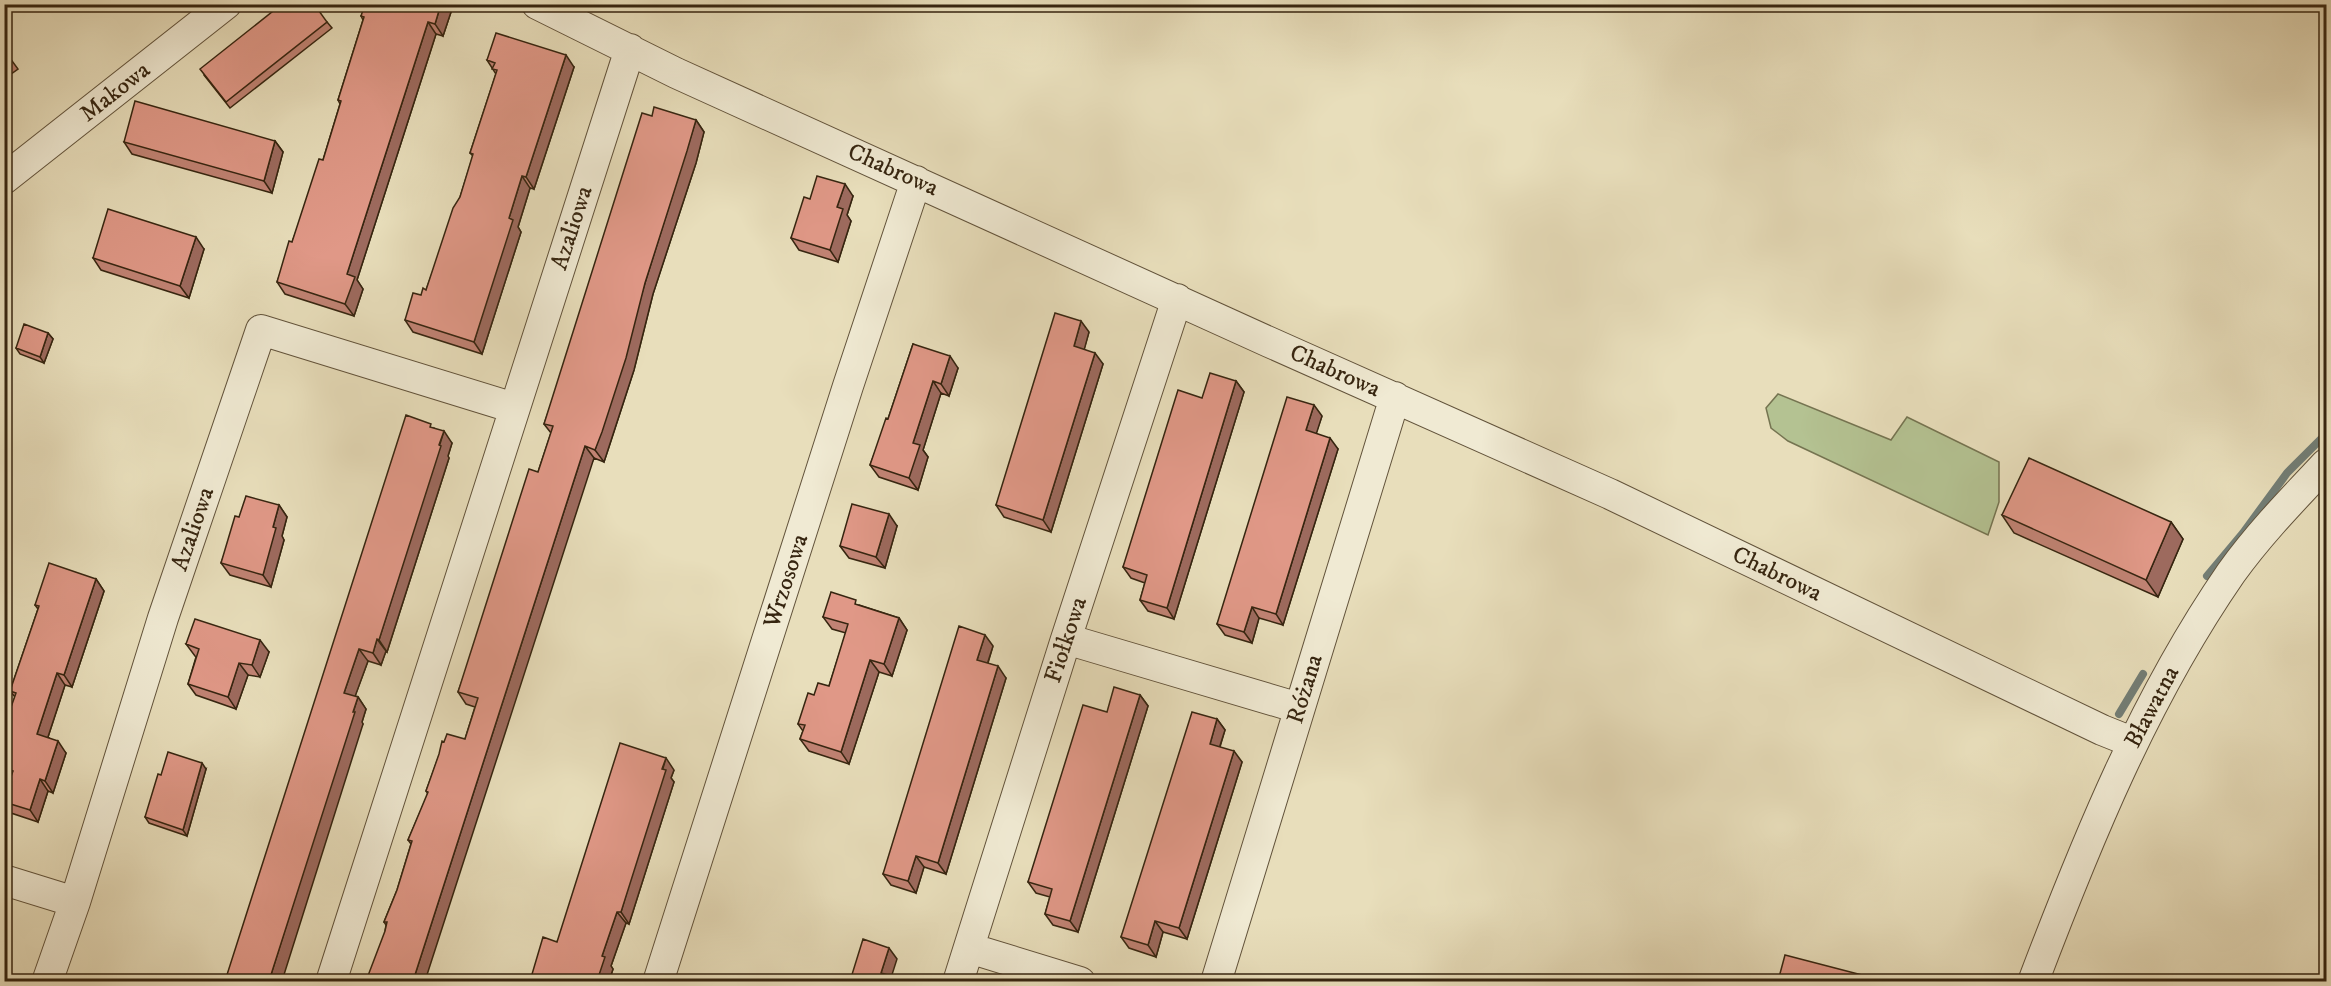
<svg xmlns="http://www.w3.org/2000/svg" width="2331" height="986" viewBox="0 0 2331 986" font-family="'IM FELL DW Pica',serif">
  <style>
    .green { fill: #b4c292; stroke: #757451; stroke-width: 1.5 }
    .lines { fill: none; stroke-linecap: round; stroke-linejoin: round }
    .stream { stroke: #737e76; stroke-width: 8 }
    .minor-casing { stroke: #62533b; stroke-width: 32 }
    .minor { stroke: #f0ead3; stroke-width: 30 }
    .wall { fill: #c18374; stroke: #362510; stroke-width: 1.5 }
    .shaded-wall { fill: #9d6a5e; stroke: #362510; stroke-width: 1.5 }
    .building { fill: #e09887; stroke: #362510; stroke-width: 1.5 }
    .labels { text-anchor: middle; dominant-baseline: central; stroke-width: 4.5; stroke-linejoin: round; paint-order: stroke }
    .street-label { font-size: 24px; fill: #362510; stroke: #f0ead3 }
  </style>
  <rect width="100%" height="100%" fill="#e8debb"/>
  <filter id="stains"><feTurbulence type="fractalNoise" baseFrequency=".00333" numOctaves="4"/><feColorMatrix values="0 0 0 0 .2 0 0 0 0 .09 0 0 0 0 .02 0 0 0 .5 -.17"/></filter>
  <radialGradient id="worn" r=".72"><stop offset=".6" stop-color="#630" stop-opacity="0"/><stop offset="1" stop-color="#630" stop-opacity=".3"/></radialGradient>
  <path class="green" d="M 1778,394 L 1891,440 L 1907,417 L 1999,462 L 1999,502 L 1988,535 L 1788,441 L 1771,428 L 1766,408 Z"/>
  <g class="lines">
    <path class="stream" d="M 2207,576 L 2243,533 L 2287,473 L 2326,434
      M 2119,714 L 2143,674"/>
    <g class="minor-casing">
      <path id="minor" d="M 537,4 L 676,73 L 1269,342 L 1610,494 L 2102,730 L 2132,742
        M 4,179 L 226,4
        M 1066,639 L 1299,708
        M 4,880 L 75,902
        M 969,948 L 1080,982
        M 47,982 L 75,902 L 163,618 L 261,330 L 514,408
        M 331,982 L 630,49
        M 658,982 L 848,386 L 916,181
        M 958,982 L 1066,639 L 1177,299
        M 1216,982 L 1395,397
        M 2033,982 C 2087,840 2144,699 2231,573 C 2259,534 2293,499 2326,464"/>
    </g>
    <use href="#minor" class="minor"/>
  </g>
  <path class="wall" d="M 452,9 L 443,36 L 436,34 L 357,280 L 363,289 L 354,316 L 285,294 L 277,282 L 323,160 L 340,104 L 338,100 L 363,20 L 361,16 Z
    M 327,22 L 332,28 L 230,108 L 204,75 Z
    M 4,50 L 18,69 L 4,79 Z
    M 487,60 L 574,67 L 534,189 L 530,188 L 518,227 L 521,232 L 482,354 L 413,332 L 405,320 L 421,295 L 426,290 L 460,197 L 473,156 L 470,153 L 496,74 Z
    M 652,116 L 696,120 L 704,132 L 696,163 L 653,294 L 634,370 L 610,444 L 604,462 L 594,458 L 385,931 L 386,925 L 384,922 L 397,890 L 411,844 L 408,840 L 428,794 L 426,791 L 444,742 L 465,739 L 475,707 L 466,704 L 458,692 L 538,472 L 551,433 L 544,424 Z
    M 275,141 L 283,152 L 272,193 L 132,154 L 124,142 Z
    M 853,196 L 847,215 L 851,221 L 838,262 L 799,250 L 791,238 L 810,199 Z
    M 204,249 L 189,298 L 101,270 L 93,258 Z
    M 1089,332 L 1084,349 L 1103,364 L 1051,532 L 1004,517 L 996,505 Z
    M 48,333 L 53,339 L 44,363 L 20,354 L 16,348 Z
    M 913,344 L 958,368 L 949,396 L 941,393 L 923,450 L 928,457 L 918,490 L 879,477 L 870,465 L 888,419 Z
    M 1236,381 L 1244,392 L 1174,619 L 1148,611 L 1140,600 L 1145,583 L 1131,578 L 1123,567 L 1202,398 Z
    M 1322,416 L 1316,433 L 1338,449 L 1283,625 L 1259,618 L 1252,643 L 1225,635 L 1217,624 Z
    M 434,428 L 452,443 L 448,456 L 449,458 L 387,652 L 386,651 L 381,665 L 368,661 L 355,696 L 358,697 L 366,709 L 362,722 L 363,724 L 225,981 Z
    M 279,505 L 287,517 L 282,536 L 284,540 L 271,587 L 230,575 L 221,563 L 239,517 Z
    M 2002,515 L 2171,522 L 2183,539 L 2158,597 L 2014,533 Z
    M 897,526 L 885,568 L 849,558 L 840,546 Z
    M 96,579 L 104,591 L 72,687 L 65,685 L 48,737 L 66,753 L 53,793 L 48,791 L 38,822 L 11,813 L 4,804 L 4,796 L 10,779 L 4,777 L 4,727 L 15,697 L 10,691 L 38,609 L 35,605 Z
    M 859,605 L 899,618 L 907,630 L 892,676 L 879,672 L 849,764 L 809,751 L 800,739 L 803,731 L 798,724 L 814,695 L 829,686 L 846,633 L 832,629 L 823,617 Z
    M 186,644 L 269,652 L 260,677 L 248,675 L 236,709 L 196,695 L 188,684 L 196,657 L 195,656 Z
    M 993,646 L 988,663 L 1006,678 L 946,874 L 924,867 L 916,893 L 891,885 L 883,874 Z
    M 1140,695 L 1148,706 L 1078,932 L 1053,925 L 1045,914 L 1050,897 L 1036,893 L 1028,882 L 1107,712 Z
    M 1217,719 L 1225,730 L 1220,747 L 1242,762 L 1187,939 L 1163,932 L 1156,957 L 1129,948 L 1121,937 Z
    M 206,769 L 187,836 L 149,823 L 145,817 Z
    M 674,770 L 671,778 L 674,782 L 629,924 L 626,923 L 611,966 L 613,969 L 609,981 L 530,981 Z"/>
  <path class="shaded-wall" d="M 441,4 L 449,4 L 452,9 L 443,36 L 435,24 Z
    M 428,22 L 436,34 L 357,280 L 363,289 L 354,316 L 345,304 L 347,274 Z
    M 566,55 L 574,67 L 534,189 L 526,177 Z
    M 696,120 L 704,132 L 696,163 L 653,294 L 634,370 L 604,462 L 595,450 L 645,283 Z
    M 275,141 L 283,152 L 272,193 L 264,181 Z
    M 522,176 L 530,188 L 518,227 L 521,232 L 482,354 L 474,342 L 509,218 Z
    M 845,184 L 853,196 L 847,215 L 851,221 L 838,262 L 830,250 L 837,207 Z
    M 196,237 L 204,249 L 189,298 L 180,286 Z
    M 1081,321 L 1089,332 L 1082,358 L 1074,346 Z
    M 48,333 L 53,339 L 44,363 L 40,357 Z
    M 1095,353 L 1103,364 L 1051,532 L 1043,520 Z
    M 950,356 L 958,368 L 949,396 L 941,384 Z
    M 933,381 L 941,393 L 923,450 L 928,457 L 918,490 L 909,478 L 913,443 Z
    M 1236,381 L 1244,392 L 1174,619 L 1167,608 Z
    M 1314,405 L 1322,416 L 1314,441 L 1306,430 Z
    M 444,431 L 452,443 L 448,456 L 449,458 L 387,652 L 379,640 Z
    M 1330,438 L 1338,449 L 1283,625 L 1276,614 Z
    M 585,446 L 594,458 L 425,981 L 413,981 Z
    M 279,505 L 287,517 L 282,536 L 284,540 L 271,587 L 263,575 L 273,527 Z
    M 889,514 L 897,526 L 885,568 L 876,557 Z
    M 2171,522 L 2183,539 L 2158,597 L 2146,580 Z
    M 96,579 L 104,591 L 72,687 L 64,675 Z
    M 1252,607 L 1259,618 L 1252,643 L 1244,632 Z
    M 899,618 L 907,630 L 892,676 L 884,664 Z
    M 985,635 L 993,646 L 985,671 L 977,660 Z
    M 377,639 L 386,651 L 381,665 L 373,653 Z
    M 260,640 L 269,652 L 260,677 L 252,665 Z
    M 359,649 L 368,661 L 353,702 L 344,693 Z
    M 870,660 L 879,672 L 849,764 L 841,752 Z
    M 239,663 L 248,675 L 236,709 L 228,697 Z
    M 998,666 L 1006,678 L 946,874 L 938,863 Z
    M 57,673 L 65,685 L 45,746 L 37,734 Z
    M 1140,695 L 1148,706 L 1078,932 L 1070,921 Z
    M 358,697 L 366,709 L 362,722 L 363,724 L 282,981 L 269,981 Z
    M 1217,719 L 1225,730 L 1217,755 L 1210,744 Z
    M 58,741 L 66,753 L 53,793 L 45,781 Z
    M 1234,751 L 1242,762 L 1187,939 L 1179,928 Z
    M 666,758 L 674,770 L 671,778 L 674,782 L 629,924 L 621,912 Z
    M 202,763 L 206,769 L 187,836 L 183,830 Z
    M 40,779 L 48,791 L 38,822 L 30,810 Z
    M 916,856 L 924,867 L 916,893 L 908,881 Z
    M 617,912 L 626,923 L 611,966 L 613,969 L 609,981 L 597,981 L 602,956 Z
    M 1155,921 L 1163,932 L 1156,957 L 1148,945 Z
    M 889,948 L 897,959 L 890,981 L 881,973 Z"/>
  <path class="building" d="M 282,4 L 314,4 L 327,22 L 226,102 L 200,69 Z
    M 365,4 L 441,4 L 435,24 L 428,22 L 347,274 L 355,277 L 345,304 L 277,282 L 289,241 L 292,242 L 319,159 L 323,160 L 341,101 L 338,100 L 364,17 L 361,16 Z
    M 496,33 L 566,55 L 526,177 L 522,176 L 509,218 L 513,220 L 474,342 L 405,320 L 413,293 L 421,295 L 423,288 L 426,290 L 453,208 L 460,197 L 473,154 L 470,153 L 497,70 L 492,69 L 495,63 L 487,60 Z
    M 4,50 L 9,57 L 4,60 Z
    M 135,101 L 275,141 L 264,181 L 124,142 Z
    M 654,107 L 696,120 L 687,151 L 645,283 L 626,358 L 602,432 L 595,450 L 585,446 L 413,981 L 366,981 L 385,931 L 387,922 L 384,922 L 397,890 L 412,841 L 408,840 L 428,792 L 426,791 L 439,754 L 442,741 L 444,742 L 447,734 L 465,739 L 478,698 L 458,692 L 529,469 L 538,472 L 553,426 L 544,424 L 642,113 L 652,116 Z
    M 817,176 L 845,184 L 837,207 L 843,209 L 830,250 L 791,238 L 804,197 L 810,199 Z
    M 108,209 L 196,237 L 180,286 L 93,258 Z
    M 1055,313 L 1081,321 L 1074,346 L 1095,353 L 1043,520 L 996,505 Z
    M 24,324 L 48,333 L 40,357 L 16,348 Z
    M 913,344 L 950,356 L 941,384 L 933,381 L 913,443 L 920,445 L 909,478 L 870,465 L 886,418 L 888,419 Z
    M 1210,373 L 1236,381 L 1167,608 L 1140,600 L 1147,575 L 1123,567 L 1178,390 L 1202,398 Z
    M 1287,397 L 1314,405 L 1306,430 L 1330,438 L 1276,614 L 1252,607 L 1244,632 L 1217,624 Z
    M 406,415 L 431,424 L 430,427 L 444,431 L 439,445 L 441,446 L 379,640 L 377,639 L 373,653 L 359,649 L 345,690 L 344,693 L 358,697 L 353,712 L 355,712 L 269,981 L 225,981 Z
    M 2029,458 L 2171,522 L 2146,580 L 2002,515 Z
    M 246,496 L 279,505 L 273,527 L 276,528 L 263,575 L 221,563 L 235,516 L 239,517 Z
    M 852,504 L 889,514 L 876,557 L 840,546 Z
    M 49,563 L 96,579 L 64,675 L 57,673 L 37,734 L 58,741 L 45,781 L 40,779 L 30,810 L 4,802 L 4,796 L 13,771 L 4,768 L 4,727 L 16,693 L 10,691 L 39,606 L 35,605 Z
    M 831,592 L 856,600 L 855,604 L 899,618 L 884,664 L 870,660 L 841,752 L 800,739 L 805,725 L 798,724 L 808,693 L 814,695 L 818,683 L 829,686 L 848,624 L 823,617 Z
    M 195,619 L 260,640 L 252,665 L 239,663 L 228,697 L 188,684 L 199,649 L 186,644 Z
    M 959,626 L 985,635 L 977,660 L 998,666 L 938,863 L 916,856 L 908,881 L 883,874 Z
    M 1114,687 L 1140,695 L 1070,921 L 1045,914 L 1052,889 L 1028,882 L 1083,705 L 1107,712 Z
    M 1192,712 L 1217,719 L 1210,744 L 1234,751 L 1179,928 L 1155,921 L 1148,945 L 1121,937 Z
    M 620,743 L 666,758 L 662,769 L 666,770 L 621,912 L 617,912 L 602,956 L 605,957 L 597,981 L 584,981 L 575,978 L 574,981 L 530,981 L 543,937 L 557,942 Z
    M 168,752 L 202,763 L 183,830 L 145,817 L 158,774 L 161,775 Z
    M 863,939 L 889,948 L 881,973 L 902,979 L 901,981 L 850,981 Z
    M 1785,955 L 1885,981 L 1778,981 Z"/>
  <g class="labels">
    <g class="street-label">
      <text transform="translate(115 92) rotate(-38)">Makowa</text>
      <text transform="translate(893 170) rotate(24)">Chabrowa</text>
      <text transform="translate(572 228) rotate(-72)">Azaliowa</text>
      <text transform="translate(1335 371) rotate(24)">Chabrowa</text>
      <text transform="translate(193 529) rotate(-71)">Azaliowa</text>
      <text transform="translate(1777 574) rotate(26)">Chabrowa</text>
      <text transform="translate(786 581) rotate(-72)">Wrzosowa</text>
      <text transform="translate(1066 640) rotate(-72)">Fiołkowa</text>
      <text transform="translate(1305 689) rotate(-73)">Różana</text>
      <text transform="translate(2152 707) rotate(-62)">Bławatna</text>
    </g>
  </g>
  <rect width="2331" height="986" fill="none" stroke="#e8debb" stroke-width="24"/>
  <rect x="6" y="6" width="2319" height="974" fill="none" stroke="#362510" stroke-width="3"/>
  <rect x="12" y="12" width="2307" height="962" fill="none" stroke="#362510" stroke-width="1.5"/>
  <rect width="100%" height="100%" filter="url(#stains)"/>
  <rect width="100%" height="100%" fill="url(#worn)"/>
</svg>
